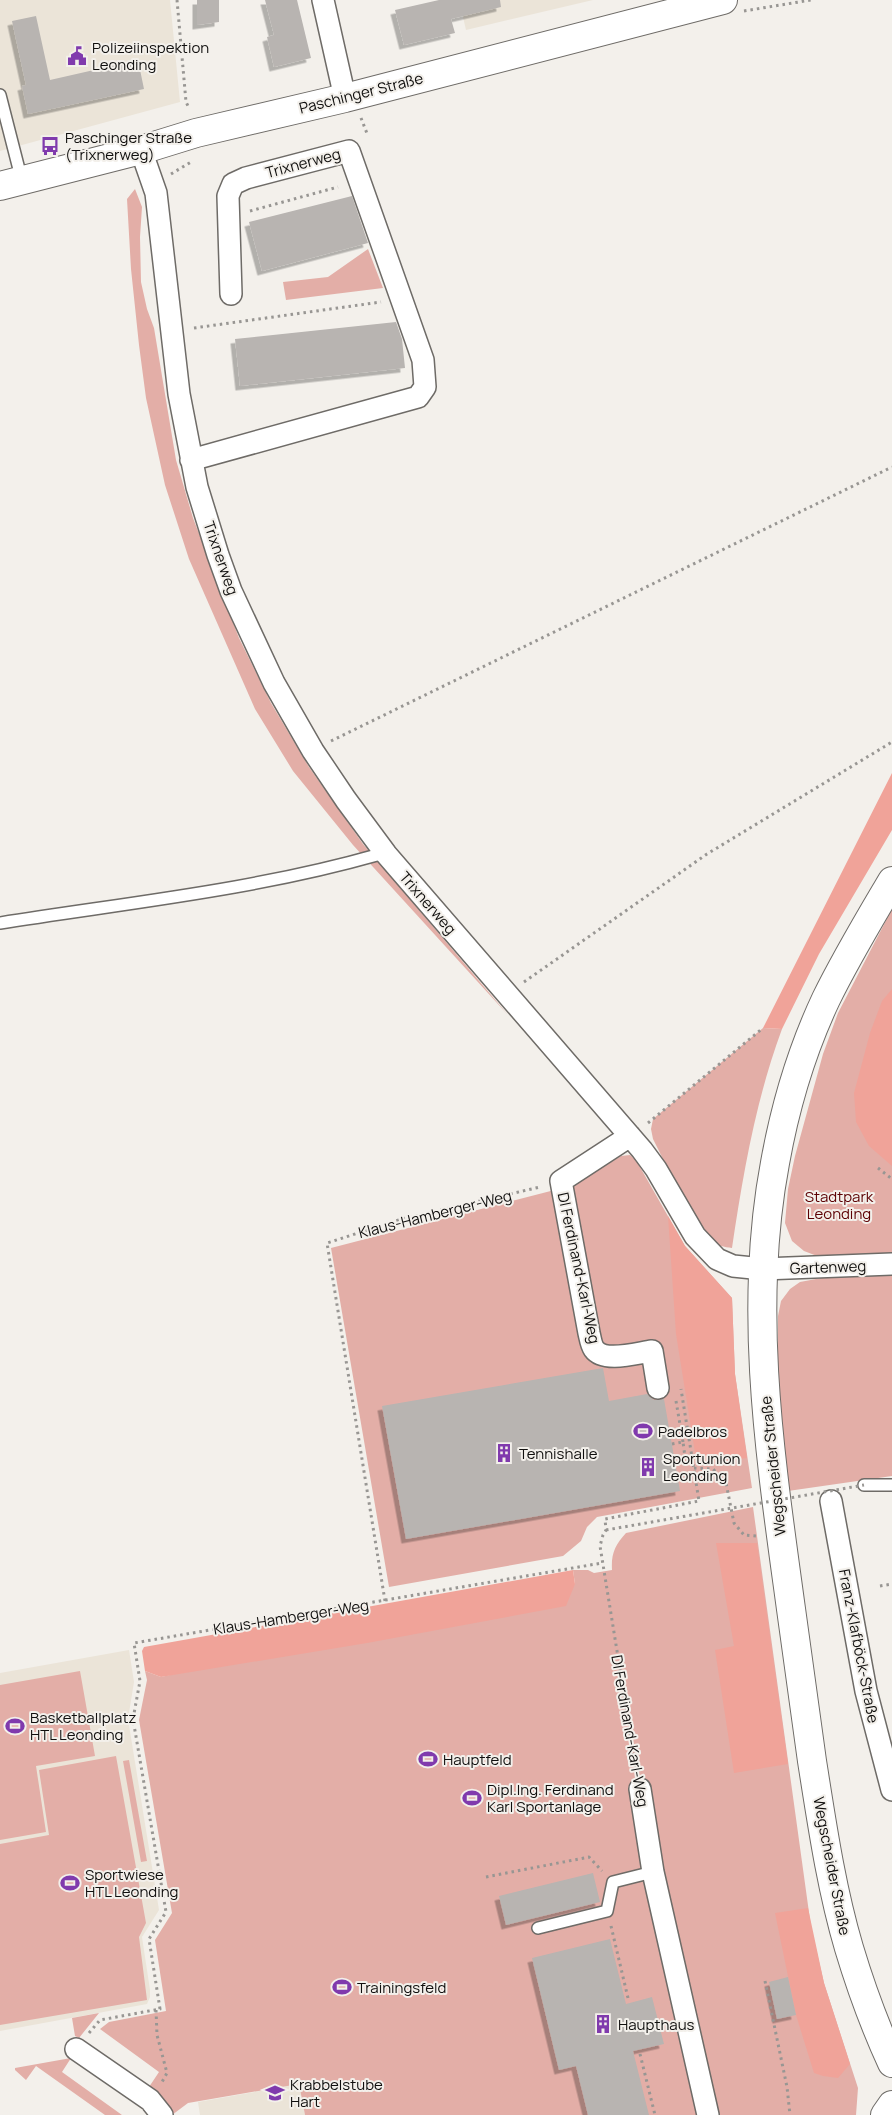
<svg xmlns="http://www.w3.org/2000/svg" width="892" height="2115" viewBox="0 0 892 2115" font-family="Manrope,sans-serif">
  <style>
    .built { fill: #ebe4d8 }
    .green { fill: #e3aea7 }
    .forest { fill: #f0a399 }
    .building { fill: #b8b4b1; filter: url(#shadow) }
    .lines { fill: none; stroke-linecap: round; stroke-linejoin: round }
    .lane-casing { stroke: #6e6b67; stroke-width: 14 }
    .street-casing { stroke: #6e6b67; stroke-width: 24 }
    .secondary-casing { stroke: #6e6b67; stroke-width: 30 }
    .path { stroke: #989693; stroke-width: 3; stroke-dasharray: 2.5 4; stroke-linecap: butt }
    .lane { stroke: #fff; stroke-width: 11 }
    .street { stroke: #fff; stroke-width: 21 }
    .secondary { stroke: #fff; stroke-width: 28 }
    .path-bridge { stroke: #989693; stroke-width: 3; stroke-dasharray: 2.5 4; stroke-linecap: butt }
    .labels { text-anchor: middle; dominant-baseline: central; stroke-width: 4; stroke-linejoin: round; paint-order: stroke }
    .poi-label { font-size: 15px; fill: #100f0e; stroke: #f3f0eb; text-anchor: start }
    .street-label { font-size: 15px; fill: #100f0e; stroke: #f3f0eb }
    .park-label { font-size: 15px; fill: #5c0003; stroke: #f3f0eb }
  </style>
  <defs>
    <filter id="shadow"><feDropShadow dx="-4.5" dy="4.5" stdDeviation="0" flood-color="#0004"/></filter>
  </defs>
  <rect width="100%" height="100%" fill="#f3f0eb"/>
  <path class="built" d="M 0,0 L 170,0 L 180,102 L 0,151 Z
    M 459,0 L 593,0 L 466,30 Z
    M 129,1650 L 134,1682 L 128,1719 L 159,1910 L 142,1937 L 150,1990 L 150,1997 L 147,2004 L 0,2031 L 0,1673 Z
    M 299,2084 L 305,2115 L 200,2115 L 198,2102 Z"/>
  <path class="green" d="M 135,189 L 142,207 L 140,237 L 141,282 L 147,309 L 154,328 L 176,460 L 193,518 L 239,638 L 271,703 L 309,767 L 363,844 L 508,1015 L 353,845 L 293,771 L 255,709 L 189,559 L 165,485 L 146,398 L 139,345 L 131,269 L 127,199 Z
    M 368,249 L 383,288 L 286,300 L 283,282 L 328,277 Z
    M 892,909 L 892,1256 L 825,1259 L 804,1251 L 792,1241 L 785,1223 L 788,1189 L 795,1156 L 823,1054 L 838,1013 Z
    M 763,1028 L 782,1029 C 756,1099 743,1174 732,1248 C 724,1247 717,1246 711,1240 C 689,1219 668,1168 653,1139 L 651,1129 L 653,1119 Z
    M 630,1155 L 636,1160 L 685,1246 L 732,1298 L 735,1374 L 752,1488 L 597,1517 L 587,1527 L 581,1541 L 563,1556 L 389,1587 L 331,1248 L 574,1185 L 621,1156 Z
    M 892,1271 L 892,1476 L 788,1491 L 778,1380 L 778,1316 L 781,1301 L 790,1289 L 800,1282 L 832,1276 Z
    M 753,1507 L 811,1927 L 824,1983 L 858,2088 L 856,2115 L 305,2115 L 299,2084 L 188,2103 L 172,2115 L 164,2099 L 149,2087 L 159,2072 L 100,2029 L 109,2022 L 166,2011 L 155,1940 L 172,1913 L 139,1720 L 147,1680 L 145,1671 L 161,1677 L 575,1584 L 573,1570 L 588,1570 L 594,1573 L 612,1570 C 611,1554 615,1545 626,1533 Z
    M 80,1671 L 95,1756 L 36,1766 L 46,1832 L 0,1840 L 0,1685 Z
    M 116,1756 L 146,1923 L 139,1937 L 147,2000 L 0,2025 L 0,1844 L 49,1835 L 39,1770 Z
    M 129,1760 L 147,1861 L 141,1862 L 123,1761 Z
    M 99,2013 L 79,2038 L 75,2036 L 72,2018 Z
    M 71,2058 L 62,2072 L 122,2115 L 105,2115 L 36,2066 L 26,2080 L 15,2070 L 15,2068 Z"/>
  <path class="forest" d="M 892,773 L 892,830 L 819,954 L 782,1029 L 763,1028 Z
    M 892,989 L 892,1166 L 869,1146 L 856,1122 L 854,1093 L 870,1033 L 882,1001 Z
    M 668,1216 L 685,1246 L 732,1298 L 735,1374 L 747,1458 L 697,1465 L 676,1334 Z
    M 716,1543 L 757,1543 L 788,1764 L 734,1773 L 715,1650 L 734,1646 Z
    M 573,1570 L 575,1584 L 566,1606 L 367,1643 L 161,1677 L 145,1671 L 142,1651 L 144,1647 Z
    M 808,1908 L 824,1983 L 850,2064 L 838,2078 L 823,2076 L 814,2073 L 796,2015 L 775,1913 Z"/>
  <path class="building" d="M 197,0 L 219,0 L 219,22 L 197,25 Z
    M 265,0 L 297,0 L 311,58 L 274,67 L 267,37 L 274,35 Z
    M 439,0 L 500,0 L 501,7 L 451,19 L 455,33 L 404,45 L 395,10 Z
    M 36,16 L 50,80 L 138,60 L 144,89 L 28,114 L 22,86 L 26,85 L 12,21 Z
    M 352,196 L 368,243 L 262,271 L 249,222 Z
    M 396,322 L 402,339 L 405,368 L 240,386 L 235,339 Z
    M 603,1368 L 609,1401 L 647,1394 L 654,1400 L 664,1399 L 680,1491 L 406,1539 L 382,1406 Z
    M 593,1873 L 600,1902 L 506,1925 L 499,1896 Z
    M 610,1939 L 626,2004 L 652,1997 L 664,2044 L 633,2051 L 649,2115 L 588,2115 L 576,2066 L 559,2070 L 532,1958 Z
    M 788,1977 L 796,2015 L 777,2019 L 769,1982 Z"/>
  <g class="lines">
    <g class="lane-casing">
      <path id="lane" d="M 0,95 L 22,181
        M 0,923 C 126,903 254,890 377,855 L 386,854
        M 864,1485 L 892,1485
        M 538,1928 L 607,1911 L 613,1882 L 653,1872"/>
    </g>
    <g class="street-casing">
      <path id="street" d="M 323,0 L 345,98
        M 141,150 L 156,193 L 179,394 L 197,487 L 218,555 L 231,591 L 274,683 L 313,751 L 346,800 L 386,854 L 642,1150 L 656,1169 L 695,1236 L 717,1259 L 733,1266 L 763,1269 L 892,1264
        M 191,460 L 418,397 L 425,387 L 423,360 L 349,151 L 246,178 L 233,184 L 228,196 L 231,294
        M 630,1136 L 561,1181 L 589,1333 C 590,1337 591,1345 594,1349 C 604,1363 637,1353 652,1351 L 658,1388
        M 831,1501 L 866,1691 L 892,1790
        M 640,1789 L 653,1872 L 708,2115
        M 76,2049 L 150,2100 L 162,2115"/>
    </g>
    <g class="secondary-casing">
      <path id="secondary" d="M 0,186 L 141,150 L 196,133 L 345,98 L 723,0
        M 892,881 C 869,920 846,958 826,999 C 802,1050 785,1107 775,1163 C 747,1311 771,1462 791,1609 C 798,1660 805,1711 812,1761 C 822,1824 831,1887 849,1948 C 861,1988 875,2026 892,2063
        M 885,2115 L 892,2105"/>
    </g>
    <path class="path" d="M 177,0 L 186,102 L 189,108
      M 744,11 L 811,0
      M 361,118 L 368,136
      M 171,174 L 191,162
      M 250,211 L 338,187
      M 194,328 L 381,302
      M 331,741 L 892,467
      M 524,982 L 707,854 L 892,742
      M 648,1123 L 763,1028
      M 878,1168 L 892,1179
      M 676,1401 L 683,1442
      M 672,1444 L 683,1442 L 685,1457 L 692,1456
      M 694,1468 L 713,1469 L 726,1483 L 734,1523 L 744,1535 L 756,1536
      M 880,1586 L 892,1584
      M 385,1601 L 327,1243 L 402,1219 L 540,1187
      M 636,1768 L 600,1546 L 603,1535 L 606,1530 L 605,1519 L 699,1501 L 681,1389
      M 486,1877 L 589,1857 L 602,1871
      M 611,1926 L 628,1998
      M 765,1981 L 787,2087 L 790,2115
      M 156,2010 L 157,2035 L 167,2073 L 162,2082
      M 89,2033 L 100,2020 L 160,2009 L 149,1939 L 166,1912 L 133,1719 L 140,1681 L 134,1643 L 602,1563
      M 640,2054 L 655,2115"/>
    <use href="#lane" class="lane"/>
    <use href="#street" class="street"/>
    <use href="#secondary" class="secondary"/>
    <path class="path-bridge" d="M 606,1530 L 864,1485"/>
  </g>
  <defs>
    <g id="civic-bare" transform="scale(1.5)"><path d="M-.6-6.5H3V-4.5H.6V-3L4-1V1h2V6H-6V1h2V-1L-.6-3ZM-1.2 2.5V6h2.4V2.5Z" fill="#803aad" stroke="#f3f0eb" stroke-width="2.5" paint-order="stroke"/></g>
    <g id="bus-bare" transform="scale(1.5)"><path d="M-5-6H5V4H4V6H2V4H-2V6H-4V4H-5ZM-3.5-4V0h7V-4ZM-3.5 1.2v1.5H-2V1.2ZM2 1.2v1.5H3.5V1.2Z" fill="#803aad" stroke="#f3f0eb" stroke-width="2.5" paint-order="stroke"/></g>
    <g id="stadium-bare" transform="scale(1.5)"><path d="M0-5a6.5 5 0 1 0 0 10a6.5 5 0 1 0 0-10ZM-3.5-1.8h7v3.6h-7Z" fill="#803aad" stroke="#f3f0eb" stroke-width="2.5" paint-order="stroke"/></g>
    <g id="building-bare" transform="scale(1.5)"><path d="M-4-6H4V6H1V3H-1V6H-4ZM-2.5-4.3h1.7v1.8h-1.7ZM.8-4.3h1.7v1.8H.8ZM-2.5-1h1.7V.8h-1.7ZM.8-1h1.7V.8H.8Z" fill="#803aad" stroke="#f3f0eb" stroke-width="2.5" paint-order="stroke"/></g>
    <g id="school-bare" transform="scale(1.5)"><path d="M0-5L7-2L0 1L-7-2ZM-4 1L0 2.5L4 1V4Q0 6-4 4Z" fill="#803aad" stroke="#f3f0eb" stroke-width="2.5" paint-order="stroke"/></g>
  </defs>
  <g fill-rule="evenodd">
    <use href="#civic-bare" x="77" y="56"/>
    <use href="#bus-bare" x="50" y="146"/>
    <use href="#stadium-bare" x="643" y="1431"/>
    <use href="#building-bare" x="504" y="1453"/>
    <use href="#building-bare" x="648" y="1467"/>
    <use href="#stadium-bare" x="15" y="1726"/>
    <use href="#stadium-bare" x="428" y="1759"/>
    <use href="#stadium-bare" x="472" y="1798"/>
    <use href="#stadium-bare" x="70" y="1883"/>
    <use href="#stadium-bare" x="342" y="1987"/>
    <use href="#building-bare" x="603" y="2024"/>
    <use href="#school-bare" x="275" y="2093"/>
  </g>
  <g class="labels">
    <g class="poi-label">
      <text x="92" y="47">Polizeiinspektion<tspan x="92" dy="17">Leonding</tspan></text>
      <text x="65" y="137">Paschinger Straße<tspan x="65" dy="17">(Trixnerweg)</tspan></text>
      <text x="658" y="1431">Padelbros</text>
      <text x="519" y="1453">Tennishalle</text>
      <text x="663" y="1458">Sportunion<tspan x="663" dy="17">Leonding</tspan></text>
      <text x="30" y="1717">Basketballplatz<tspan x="30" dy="17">HTL Leonding</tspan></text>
      <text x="443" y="1759">Hauptfeld</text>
      <text x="487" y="1789">Dipl.Ing. Ferdinand<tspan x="487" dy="17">Karl Sportanlage</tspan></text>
      <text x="85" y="1874">Sportwiese<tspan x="85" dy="17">HTL Leonding</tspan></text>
      <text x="357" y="1987">Trainingsfeld</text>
      <text x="618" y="2024">Haupthaus</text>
      <text x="290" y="2084">Krabbelstube<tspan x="290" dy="17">Hart</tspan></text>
    </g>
    <g class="street-label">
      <text transform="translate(361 93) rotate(-14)">Paschinger Straße</text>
      <text transform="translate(303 163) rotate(-15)">Trixnerweg</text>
      <text transform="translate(221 558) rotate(71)">Trixnerweg</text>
      <text transform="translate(428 903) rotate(49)">Trixnerweg</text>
      <text transform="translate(435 1214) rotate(-14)">Klaus-Hamberger-Weg</text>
      <text transform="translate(828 1267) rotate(-2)">Gartenweg</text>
      <text transform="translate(579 1268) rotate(78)">DI Ferdinand-Karl-Weg</text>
      <text transform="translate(773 1466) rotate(-96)">Wegscheider Straße</text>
      <text transform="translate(291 1617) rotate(-9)">Klaus-Hamberger-Weg</text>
      <text transform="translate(859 1646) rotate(79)">Franz-Klafböck-Straße</text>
      <text transform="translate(630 1731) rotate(80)">DI Ferdinand-Karl-Weg</text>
      <text transform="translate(832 1866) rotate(79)">Wegscheider Straße</text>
    </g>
    <g class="park-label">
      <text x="839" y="1196">Stadtpark<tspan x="839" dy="17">Leonding</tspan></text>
    </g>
  </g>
</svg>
